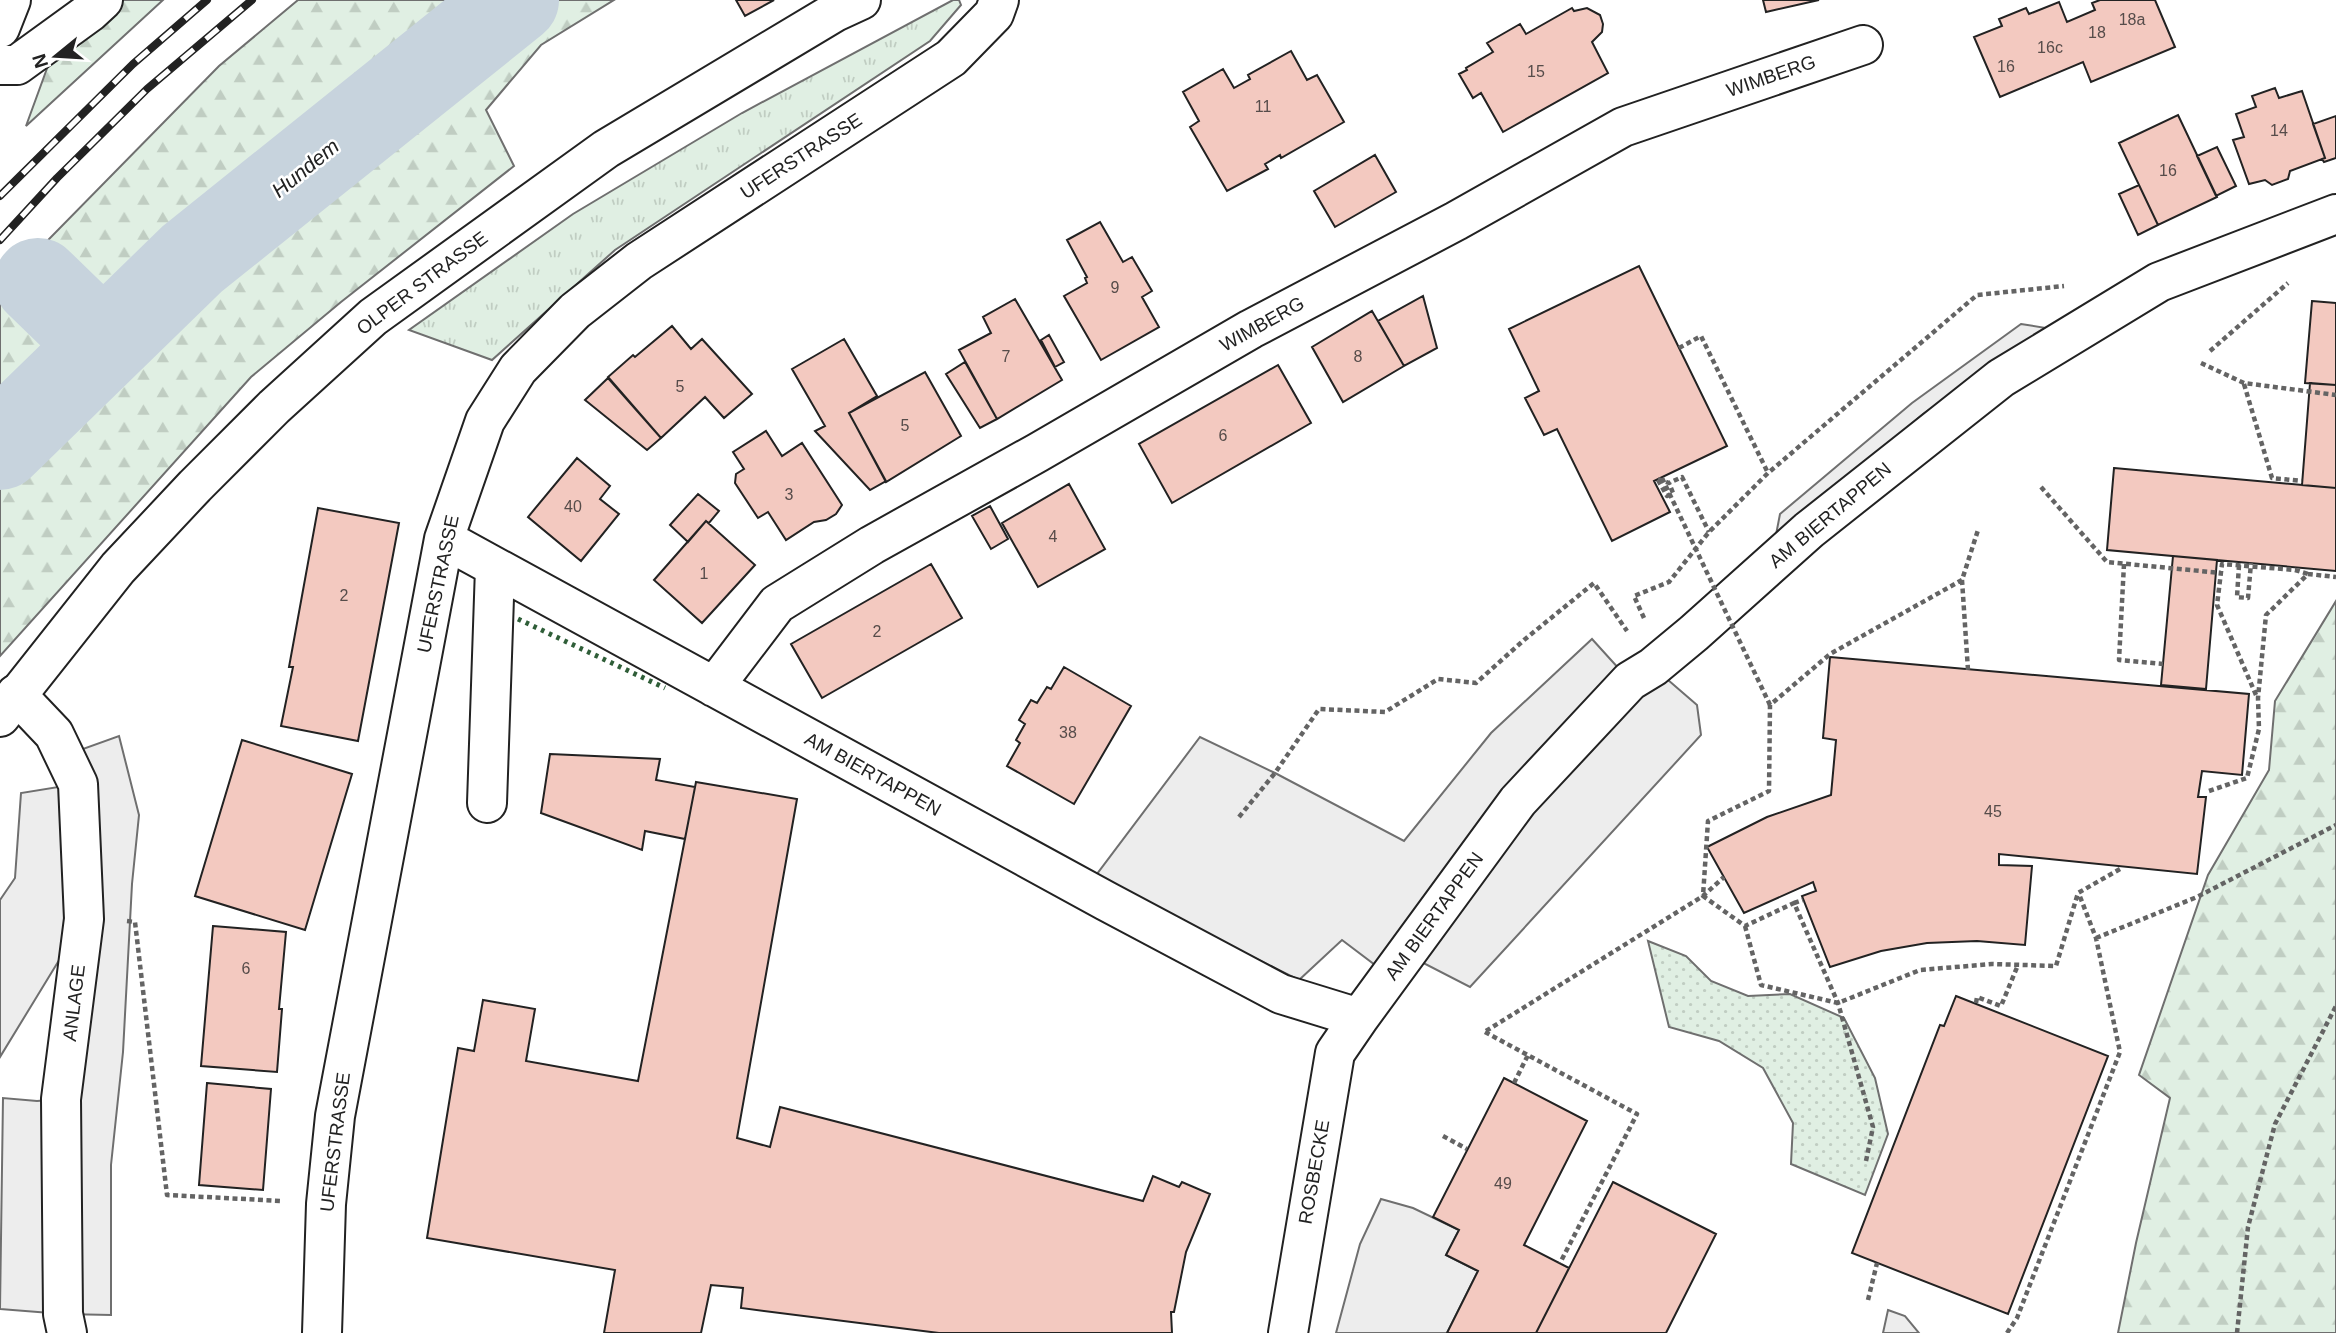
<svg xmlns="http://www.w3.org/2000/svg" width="2336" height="1333" viewBox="0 0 2336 1333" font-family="Helvetica,sans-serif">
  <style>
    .grass { fill: url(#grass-tufts); stroke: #6f6f6f; stroke-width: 2 }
    .forest { fill: url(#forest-firs); stroke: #6f6f6f; stroke-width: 2 }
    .park { fill: url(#park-dots); stroke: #6f6f6f; stroke-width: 2 }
    .parking { fill: #ededed; stroke: #6f6f6f; stroke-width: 2 }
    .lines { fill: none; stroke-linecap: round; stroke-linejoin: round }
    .river { stroke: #c7d3dd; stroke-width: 88 }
    .building { fill: #f3c9c0; stroke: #222; stroke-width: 2 }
    .minor-casing { stroke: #222; stroke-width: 42 }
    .major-casing { stroke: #222; stroke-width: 42 }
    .path { stroke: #646464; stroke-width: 4.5; stroke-dasharray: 5 3.5; stroke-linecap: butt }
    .minor { stroke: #fff; stroke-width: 38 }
    .major { stroke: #fff; stroke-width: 38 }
    .rail-casing { stroke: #222; stroke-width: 8 }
    .rail { stroke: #fff; stroke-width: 5; stroke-dasharray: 16; stroke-linecap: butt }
    .path-bridge { stroke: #646464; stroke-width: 4.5; stroke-dasharray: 5 3.5; stroke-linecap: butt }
    .hedge { stroke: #2f5e38; stroke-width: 5; stroke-dasharray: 3.5 5; stroke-linecap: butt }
    .labels { text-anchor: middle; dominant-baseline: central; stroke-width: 5; stroke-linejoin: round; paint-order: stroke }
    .number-label { font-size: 16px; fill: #564c4a }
    .street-label { font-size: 19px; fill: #222; stroke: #fff }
    .water-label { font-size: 21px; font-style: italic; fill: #222; stroke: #fff }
  </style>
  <defs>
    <pattern id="grass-tufts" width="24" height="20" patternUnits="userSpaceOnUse" patternTransform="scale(1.75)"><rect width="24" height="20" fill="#e0efe3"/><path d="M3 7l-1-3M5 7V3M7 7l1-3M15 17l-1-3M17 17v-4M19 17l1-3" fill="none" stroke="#c0cdc2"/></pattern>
    <pattern id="forest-firs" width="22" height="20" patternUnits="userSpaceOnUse" patternTransform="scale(1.75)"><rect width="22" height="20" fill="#e0efe3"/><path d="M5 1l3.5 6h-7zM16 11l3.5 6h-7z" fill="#c0cdc2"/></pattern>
    <pattern id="park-dots" width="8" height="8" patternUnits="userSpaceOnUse" patternTransform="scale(1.75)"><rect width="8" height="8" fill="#e0efe3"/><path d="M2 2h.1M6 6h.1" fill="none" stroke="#c0cdc2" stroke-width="1.8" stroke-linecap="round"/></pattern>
  </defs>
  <rect width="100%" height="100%" fill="#fff"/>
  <path class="grass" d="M 953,0 L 959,0 L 961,5 L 930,41 L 615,250 L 492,360 L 409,330 L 573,214 L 742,113 Z"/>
  <path class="forest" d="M 72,0 L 163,0 L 26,126 Z
    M 298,0 L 614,0 L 541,45 L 486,110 L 514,166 L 341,302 L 251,377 L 0,656 L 0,289 L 219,66 Z
    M 2336,601 L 2336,1333 L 2118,1333 L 2136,1243 L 2170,1098 L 2139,1075 L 2208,875 L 2269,770 L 2275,701 Z"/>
  <path class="park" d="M 1648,941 L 1686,956 L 1711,981 L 1748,996 L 1790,994 L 1844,1018 L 1875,1078 L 1888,1134 L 1865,1195 L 1791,1164 L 1793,1123 L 1763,1068 L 1719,1041 L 1669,1027 Z"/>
  <path class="parking" d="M 2021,324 L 2046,328 L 1923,414 L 1775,540 L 1780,514 L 1912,403 Z
    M 1592,639 L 1630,681 L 1653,667 L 1697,705 L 1701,735 L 1470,987 L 1408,955 L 1391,977 L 1342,940 L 1299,980 L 1094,878 L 1200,737 L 1275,773 L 1404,841 L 1491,733 Z
    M 119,736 L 139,815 L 132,884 L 123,1052 L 111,1165 L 111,1315 L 63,1314 L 0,1309 L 3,1098 L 37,1101 L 61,1099 L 83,921 L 0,1057 L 0,900 L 15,878 L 21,793 L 77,784 L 66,755 Z
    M 1381,1199 L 1413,1208 L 1459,1230 L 1446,1255 L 1478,1271 L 1447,1333 L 1336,1333 L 1360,1244 Z
    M 1888,1310 L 1905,1316 L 1919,1333 L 1883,1333 Z"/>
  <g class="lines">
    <path class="river" d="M 38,282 L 103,345
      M 0,446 L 192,259 L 515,0"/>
  </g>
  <path class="building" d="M 736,0 L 774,0 L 745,16 Z
    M 1763,0 L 1819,0 L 1766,12 Z
    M 2100,0 L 2155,0 L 2175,47 L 2091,82 L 2083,62 L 2000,97 L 1974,37 L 2002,26 L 1999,19 L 2026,8 L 2029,14 L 2059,2 L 2067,22 L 2095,10 L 2092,3 Z
    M 1572,8 L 1574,11 L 1587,8 L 1600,15 L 1603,24 L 1602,32 L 1592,42 L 1608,73 L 1503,132 L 1481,93 L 1473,98 L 1459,74 L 1467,70 L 1466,68 L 1493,52 L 1487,43 L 1520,24 L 1526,34 Z
    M 1291,51 L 1307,80 L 1317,75 L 1344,122 L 1281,158 L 1280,155 L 1265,164 L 1268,169 L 1227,191 L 1190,127 L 1199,121 L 1183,92 L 1223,69 L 1234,88 L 1250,79 L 1248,75 Z
    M 2275,88 L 2279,98 L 2302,91 L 2325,158 L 2290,171 L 2288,179 L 2272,185 L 2265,180 L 2249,184 L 2233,140 L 2244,137 L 2236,114 L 2256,107 L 2252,96 Z
    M 2178,115 L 2217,197 L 2158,225 L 2119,143 Z
    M 2336,116 L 2336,158 L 2324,162 L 2322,159 L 2325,158 L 2313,124 Z
    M 2217,147 L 2236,186 L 2216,196 L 2197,156 Z
    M 1375,155 L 1396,192 L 1335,227 L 1314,191 Z
    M 2139,185 L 2158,225 L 2138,235 L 2119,194 Z
    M 1100,222 L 1123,262 L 1132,257 L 1152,291 L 1142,297 L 1159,327 L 1101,360 L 1064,296 L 1087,283 L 1085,278 L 1087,277 L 1067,240 Z
    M 1639,266 L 1727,446 L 1654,481 L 1670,512 L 1612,541 L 1557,429 L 1544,435 L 1525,398 L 1539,391 L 1509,329 Z
    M 1423,296 L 1437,348 L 1404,366 L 1378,321 Z
    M 1015,299 L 1062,380 L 997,419 L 959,350 L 991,333 L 983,317 Z
    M 2312,301 L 2336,303 L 2336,385 L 2305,383 Z
    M 1372,311 L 1404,366 L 1343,402 L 1312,347 Z
    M 672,326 L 691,349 L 702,339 L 752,394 L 724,418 L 705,397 L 661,438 L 608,377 L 633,355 L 635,357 Z
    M 1049,335 L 1064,362 L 1055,367 L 1041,340 Z
    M 844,339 L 877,396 L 849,413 L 886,481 L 870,490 L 815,431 L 825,426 L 792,369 Z
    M 965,362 L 997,419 L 980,428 L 946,374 Z
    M 1278,365 L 1311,423 L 1172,503 L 1139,444 Z
    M 925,372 L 961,436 L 886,482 L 849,413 Z
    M 608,378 L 661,438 L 647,450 L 585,400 Z
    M 2310,383 L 2336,385 L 2336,488 L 2302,485 Z
    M 766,431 L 782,456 L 802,443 L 842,505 L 836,514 L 826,520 L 814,522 L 786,540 L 768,512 L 758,518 L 735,483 L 736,474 L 744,469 L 733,452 Z
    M 577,458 L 610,486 L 600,499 L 619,514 L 581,561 L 528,517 Z
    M 2114,468 L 2336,488 L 2336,571 L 2107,550 Z
    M 1069,484 L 1105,549 L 1038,587 L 1002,523 Z
    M 698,494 L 719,511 L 709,523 L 706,521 L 688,542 L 670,525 Z
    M 990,506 L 1008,539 L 991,549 L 972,516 Z
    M 318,508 L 399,523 L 358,741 L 281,726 L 293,667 L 289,667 Z
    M 706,521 L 755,565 L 702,623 L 654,580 Z
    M 2173,556 L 2217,560 L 2206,689 L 2161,685 Z
    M 931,564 L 962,618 L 822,698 L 791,644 Z
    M 1830,657 L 2249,694 L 2242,775 L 2202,771 L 2198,797 L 2206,797 L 2197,874 L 1999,854 L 1999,865 L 2032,866 L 2025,945 L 1977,941 L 1927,943 L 1881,951 L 1830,967 L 1802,896 L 1816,891 L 1813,882 L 1744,913 L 1707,847 L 1767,817 L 1831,795 L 1836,740 L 1823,738 Z
    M 1064,667 L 1131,706 L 1074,804 L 1007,766 L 1020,743 L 1016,740 L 1025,724 L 1019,720 L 1031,700 L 1037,703 L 1047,687 L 1051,689 Z
    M 242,740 L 352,774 L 305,930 L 195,896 Z
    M 550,754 L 660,759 L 656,780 L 695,787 L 685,839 L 645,831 L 642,850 L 541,813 Z
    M 696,782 L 797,799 L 737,1138 L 770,1147 L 780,1107 L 1143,1201 L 1153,1176 L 1179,1187 L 1182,1182 L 1210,1194 L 1186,1252 L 1174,1312 L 1171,1312 L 1172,1333 L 939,1333 L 741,1308 L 743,1288 L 711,1285 L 701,1333 L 604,1333 L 615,1270 L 427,1238 L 458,1048 L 474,1051 L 483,1000 L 535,1009 L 526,1061 L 638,1081 Z
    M 213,926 L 286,932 L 279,1009 L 282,1009 L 277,1072 L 201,1066 Z
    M 1956,996 L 2108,1056 L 2008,1314 L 1852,1253 L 1940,1025 L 1944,1026 Z
    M 1504,1078 L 1587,1121 L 1524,1245 L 1569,1268 L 1536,1333 L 1447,1333 L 1478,1271 L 1446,1255 L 1459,1230 L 1433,1217 Z
    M 207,1083 L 271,1089 L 263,1190 L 199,1185 Z
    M 1613,1182 L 1716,1234 L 1666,1333 L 1536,1333 Z"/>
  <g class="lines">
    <g class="minor-casing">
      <path id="minor" d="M 0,65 L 17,65 L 90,12 L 103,0
        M 444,539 L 1106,901 L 1281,994 L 1359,1018 L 1518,801 L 1630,681 L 1653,667 L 1694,633 L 1809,530 L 2001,378 L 2159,282 L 2336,214
        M 714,687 L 777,604 L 872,545 L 1037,453 L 1251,329 L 1456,221 L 1623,127 L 1863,45
        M 16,694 L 54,734 L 78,784 L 84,919 L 61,1099 L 63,1314 L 67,1333
        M 487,803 L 495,568
        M 322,1333 L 326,1204 L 335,1116 L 444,539 L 485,421 L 518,369 L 575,311 L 639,261 L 951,58 L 994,14 L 999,0
        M 1288,1333 L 1335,1053 L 1359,1018"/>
    </g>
    <g class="major-casing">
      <path id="major" d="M 0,28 L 11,0
        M 0,717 L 118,568 L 195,486 L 274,407 L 373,317 L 606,149 L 835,12 L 861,0"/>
    </g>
    <path class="path" d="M 1679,348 L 1701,336 L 1768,473
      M 2210,351 L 2288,283
      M 2201,363 L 2244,383 L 2336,395
      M 2244,384 L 2272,478 L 2302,481
      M 1658,479 L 1669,483 L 1682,477 L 1709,532
      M 1658,480 L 1667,496 L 1673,493 L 1669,483
      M 2041,487 L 2107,562 L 2221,573
      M 2124,564 L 2119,660 L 2163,664
      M 2239,565 L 2237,597 L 2248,598 L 2251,563
      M 1962,580 L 1968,670
      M 1644,618 L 1634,596 L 1669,582 L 1709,532 L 1768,473 L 1977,295 L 2064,286
      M 2256,695 L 2217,605 L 2222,564 L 2295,570 L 2308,574
      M 2209,791 L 2247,778 L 2259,729 L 2258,698 L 2266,615 L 2308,574 L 2336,577
      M 1239,817 L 1275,773 L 1319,709 L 1385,712 L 1438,679 L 1476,683 L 1524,640 L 1594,583 L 1627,631
      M 1794,903 L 1803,900
      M 127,921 L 135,922 L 167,1195 L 282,1201
      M 1745,926 L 1761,985 L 1838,1003 L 1920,970 L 1992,964 L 2056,966 L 2078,893 L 2120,869
      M 2096,938 L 2197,897 L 2336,825
      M 1976,1003 L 1977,997 L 2001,1006 L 2018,965
      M 1486,1031 L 1703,896 L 1724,877
      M 1485,1032 L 1637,1114 L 1560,1263
      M 1514,1083 L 1528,1055
      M 1443,1136 L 1467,1149
      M 1866,1161 L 1873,1127 L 1838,1003 L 1794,903 L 1745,926 L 1703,896 L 1708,821 L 1769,791 L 1770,705 L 1830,654 L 1962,580 L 1978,530
      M 1868,1300 L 1877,1263
      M 2007,1333 L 2017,1318 L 2120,1052 L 2096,938 L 2079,894
      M 2237,1333 L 2248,1227 L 2275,1124 L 2336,1006"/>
    <use href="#minor" class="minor"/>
    <use href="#major" class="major"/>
    <g class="rail-casing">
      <path id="rail" d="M 0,196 L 133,64 L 207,0
        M 0,240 L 57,178 L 147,89 L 252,0"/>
    </g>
    <use href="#rail" class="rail"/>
    <path class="path-bridge" d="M 1662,478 L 1770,705"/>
    <path class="hedge" d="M 518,619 L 665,688"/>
  </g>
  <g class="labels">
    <g class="number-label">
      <text x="2132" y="19">18a</text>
      <text x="2097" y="32">18</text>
      <text x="2050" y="47">16c</text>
      <text x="2006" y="66">16</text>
      <text x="1536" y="71">15</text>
      <text x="1263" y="106">11</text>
      <text x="2279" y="130">14</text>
      <text x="2168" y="170">16</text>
      <text x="1115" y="287">9</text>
      <text x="1006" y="356">7</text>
      <text x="1358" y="356">8</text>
      <text x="680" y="386">5</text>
      <text x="905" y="425">5</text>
      <text x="1223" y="435">6</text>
      <text x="789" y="494">3</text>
      <text x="573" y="506">40</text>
      <text x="1053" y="536">4</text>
      <text x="704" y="573">1</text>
      <text x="344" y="595">2</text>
      <text x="877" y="631">2</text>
      <text x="1068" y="732">38</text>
      <text x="1993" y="811">45</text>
      <text x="246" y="968">6</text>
      <text x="1503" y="1183">49</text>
    </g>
    <g class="street-label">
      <text transform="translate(1771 76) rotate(-19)">WIMBERG</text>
      <text transform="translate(801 156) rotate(-33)">UFERSTRASSE</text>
      <text transform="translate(422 283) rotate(-37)">OLPER STRASSE</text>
      <text transform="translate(1262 324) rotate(-29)">WIMBERG</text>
      <text transform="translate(1830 515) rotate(-40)">AM BIERTAPPEN</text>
      <text transform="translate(438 584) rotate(-78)">UFERSTRASSE</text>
      <text transform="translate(873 774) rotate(29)">AM BIERTAPPEN</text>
      <text transform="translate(1434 916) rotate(-54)">AM BIERTAPPEN</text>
      <text transform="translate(74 1003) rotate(-83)">ANLAGE</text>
      <text transform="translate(335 1142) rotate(-83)">UFERSTRASSE</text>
      <text transform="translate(1314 1172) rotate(-80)">ROSBECKE</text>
    </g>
    <g class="water-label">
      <text transform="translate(305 168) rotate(-39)">Hundem</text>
    </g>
  </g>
  <g transform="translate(56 56) rotate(252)" stroke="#ffffff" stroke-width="5" paint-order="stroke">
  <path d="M0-5L12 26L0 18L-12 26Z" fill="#222222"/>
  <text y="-10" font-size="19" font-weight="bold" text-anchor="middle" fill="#222222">N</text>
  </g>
</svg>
